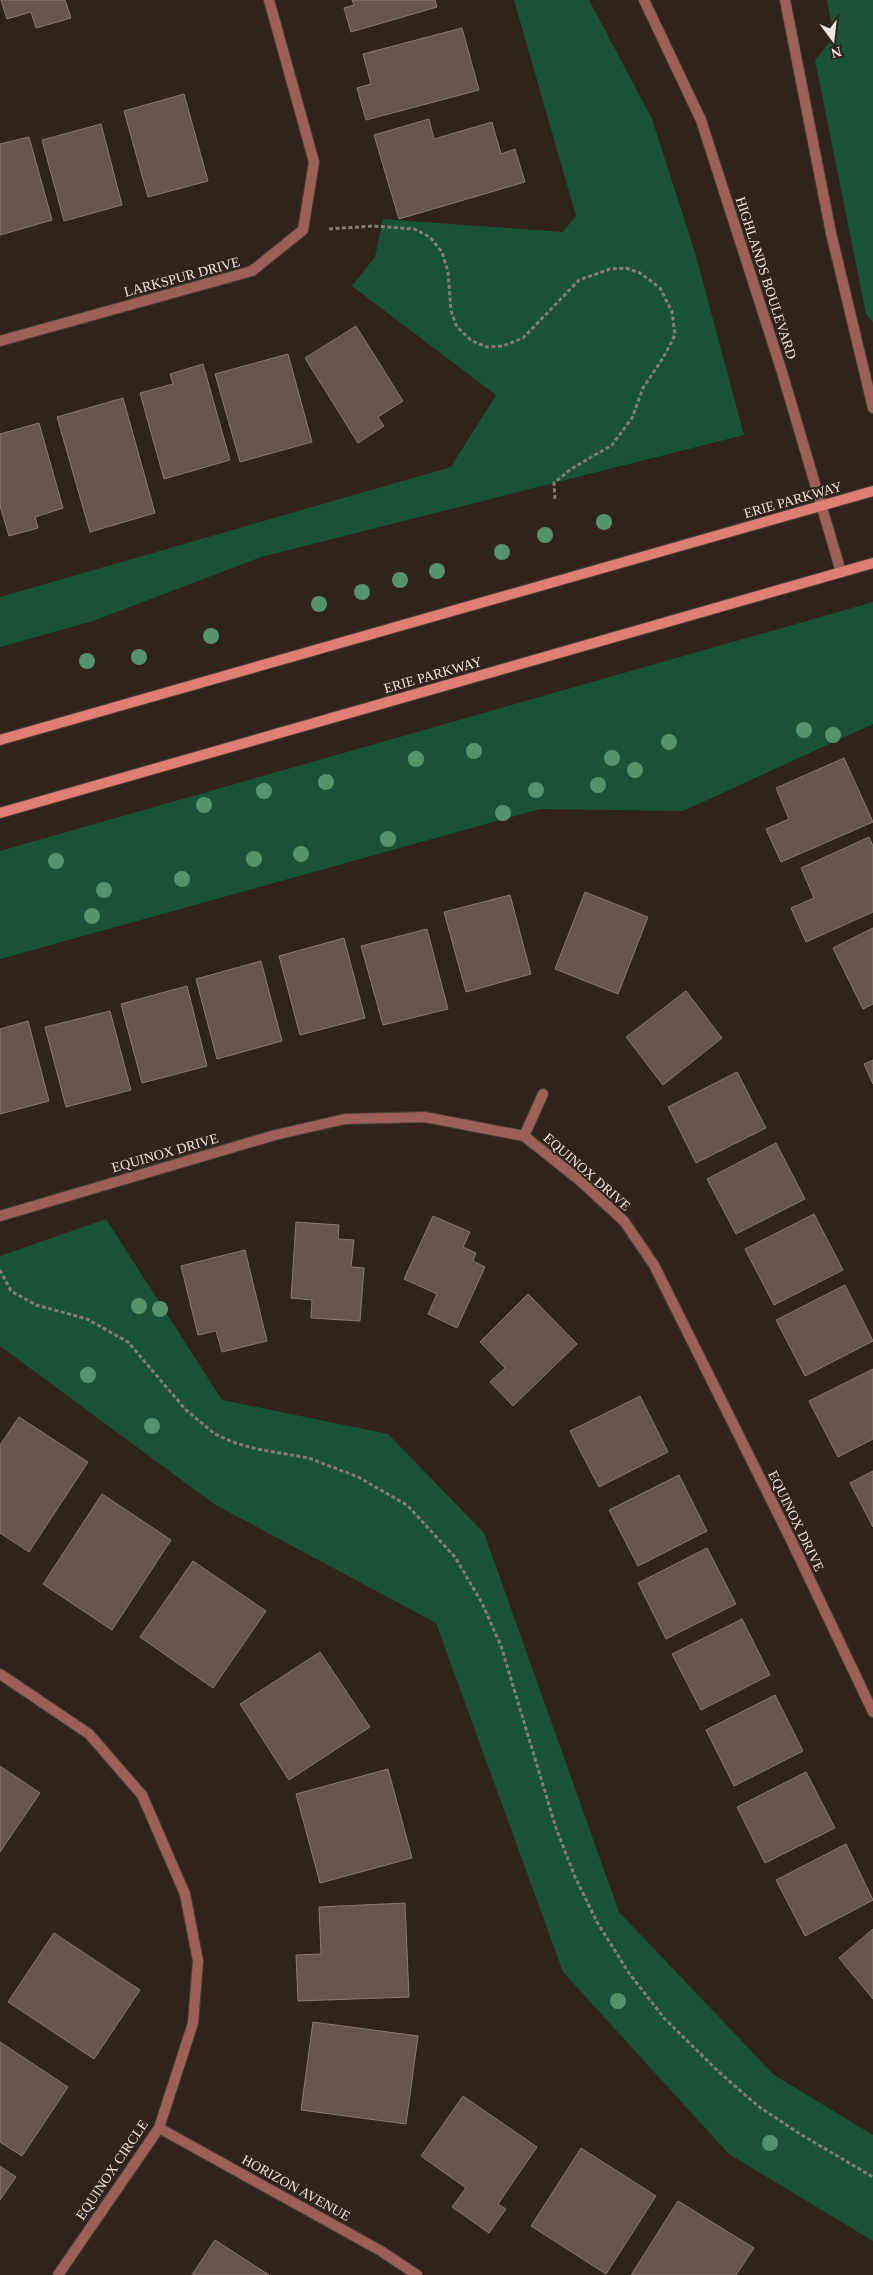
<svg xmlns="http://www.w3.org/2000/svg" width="873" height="2275" viewBox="0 0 873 2275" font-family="Georgia,serif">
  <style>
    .green { fill: #195335 }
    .building { fill: #66554e; stroke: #8b7871 }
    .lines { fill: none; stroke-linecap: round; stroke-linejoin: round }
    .street-casing { stroke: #4a3f35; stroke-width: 12 }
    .secondary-casing { stroke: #4a3f35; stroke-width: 12 }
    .path { stroke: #867c74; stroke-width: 3; stroke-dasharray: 4 2.5; stroke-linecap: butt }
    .street { stroke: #9c6058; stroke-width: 10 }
    .secondary { stroke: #df7f73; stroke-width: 10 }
    .tree { fill: #55946a }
    .labels { text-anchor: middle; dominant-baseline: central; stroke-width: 4; stroke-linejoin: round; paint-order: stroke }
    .street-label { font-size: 14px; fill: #ede4de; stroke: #30241a }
  </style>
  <rect width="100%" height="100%" fill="#30241a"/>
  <path class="green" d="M 514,0 L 589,0 L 652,119 L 696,256 L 744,435 L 261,557 L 93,621 L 0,647 L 0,597 L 451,467 L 496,395 L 352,286 L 375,257 L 383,219 L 563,232 L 576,216 Z
    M 827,0 L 873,0 L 873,323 L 866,314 L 815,60 L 834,37 Z
    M 873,602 L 873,724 L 683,811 L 540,809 L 0,959 L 0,851 Z
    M 106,1219 L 222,1400 L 388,1434 L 484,1533 L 619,1912 L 774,2075 L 873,2135 L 873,2241 L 729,2154 L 563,1972 L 436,1623 L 214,1504 L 0,1346 L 0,1256 Z"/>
  <path class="building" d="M 1,0 L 65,0 L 71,18 L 36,28 L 31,12 L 7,19 Z
    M 352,0 L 435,0 L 437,7 L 351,32 L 344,8 L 354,5 Z
    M 462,28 L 479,90 L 366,120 L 357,88 L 371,84 L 363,54 Z
    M 184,94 L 208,181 L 148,197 L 124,111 Z
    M 429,119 L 434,139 L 492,122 L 501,154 L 515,149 L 525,182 L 399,219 L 374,135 Z
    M 101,124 L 122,205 L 64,221 L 42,140 Z
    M 29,137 L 52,220 L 0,235 L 0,144 Z
    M 356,326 L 403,401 L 378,417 L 384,426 L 358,443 L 305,358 Z
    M 288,354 L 312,442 L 240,462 L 215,374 Z
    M 203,364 L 230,460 L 164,479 L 140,393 L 173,384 L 170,374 Z
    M 123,398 L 155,513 L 90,532 L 57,417 Z
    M 39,423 L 63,508 L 35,517 L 38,528 L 9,536 L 0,506 L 0,434 Z
    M 844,758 L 873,822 L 781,862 L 766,829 L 789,819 L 776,788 Z
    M 869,837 L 873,846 L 873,912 L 806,942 L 791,908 L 814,898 L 801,868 Z
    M 585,892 L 648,917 L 618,994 L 555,969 Z
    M 510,895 L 531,974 L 466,992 L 444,912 Z
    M 873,928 L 873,1004 L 863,1009 L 833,948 Z
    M 427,929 L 448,1009 L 383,1025 L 361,946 Z
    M 344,938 L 365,1018 L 300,1035 L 279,956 Z
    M 261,961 L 282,1041 L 217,1059 L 196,979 Z
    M 187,986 L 207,1066 L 142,1083 L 121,1004 Z
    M 686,991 L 722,1038 L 663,1085 L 626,1037 Z
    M 110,1011 L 131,1090 L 66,1107 L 45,1027 Z
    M 28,1021 L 49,1101 L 0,1114 L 0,1029 Z
    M 873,1060 L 873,1084 L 864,1064 Z
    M 737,1072 L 766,1128 L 696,1163 L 668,1107 Z
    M 776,1143 L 805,1199 L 736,1234 L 707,1179 Z
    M 814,1214 L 843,1270 L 774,1305 L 745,1249 Z
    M 433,1216 L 470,1232 L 463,1247 L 476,1253 L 473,1261 L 485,1267 L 457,1328 L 428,1314 L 437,1294 L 404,1279 Z
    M 296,1222 L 339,1225 L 338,1239 L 354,1240 L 351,1267 L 364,1268 L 360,1321 L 311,1318 L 312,1300 L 291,1298 Z
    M 245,1250 L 267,1341 L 222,1352 L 216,1331 L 198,1335 L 181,1266 Z
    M 845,1285 L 873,1341 L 805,1376 L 776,1320 Z
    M 528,1294 L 577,1344 L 513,1406 L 490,1382 L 505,1368 L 480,1342 Z
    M 873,1369 L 873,1439 L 838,1457 L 809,1401 Z
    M 640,1396 L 668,1452 L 599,1487 L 570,1431 Z
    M 19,1417 L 88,1462 L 29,1552 L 0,1533 L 0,1445 Z
    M 873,1471 L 873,1527 L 850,1483 Z
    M 679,1475 L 707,1531 L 638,1566 L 609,1510 Z
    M 102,1494 L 171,1540 L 112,1630 L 43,1584 Z
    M 707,1548 L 736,1604 L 666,1639 L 638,1583 Z
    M 193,1561 L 266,1611 L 213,1688 L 140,1637 Z
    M 742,1619 L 770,1675 L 701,1710 L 672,1654 Z
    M 320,1652 L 370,1727 L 289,1780 L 240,1704 Z
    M 775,1695 L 803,1751 L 734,1786 L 706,1730 Z
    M 0,1766 L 40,1793 L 0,1852 Z
    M 388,1769 L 412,1858 L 320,1883 L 296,1794 Z
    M 806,1772 L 835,1828 L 765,1863 L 737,1807 Z
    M 846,1844 L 873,1900 L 805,1936 L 776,1880 Z
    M 405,1903 L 409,1997 L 298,2001 L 296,1955 L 321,1954 L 319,1907 Z
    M 873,1929 L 873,1999 L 839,1958 Z
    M 54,1933 L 140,1990 L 94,2059 L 8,2002 Z
    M 313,2022 L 418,2036 L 406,2124 L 301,2110 Z
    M 0,2042 L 68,2087 L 22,2156 L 0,2142 Z
    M 463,2096 L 537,2147 L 498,2204 L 506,2209 L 489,2233 L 452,2207 L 466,2188 L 421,2156 Z
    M 581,2148 L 656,2196 L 606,2274 L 531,2226 Z
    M 0,2166 L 16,2177 L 0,2200 Z
    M 678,2201 L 754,2248 L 736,2275 L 631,2275 Z
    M 215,2240 L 269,2275 L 192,2275 Z"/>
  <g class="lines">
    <g class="street-casing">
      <path id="street" d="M 644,0 L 701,120 L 782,372 L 841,572
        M 785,0 L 831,233 L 873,408
        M 0,341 L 252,271 L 303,230 L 314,162 L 269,0
        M 524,1136 L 543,1094
        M 0,1216 L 275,1135 L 345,1119 L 425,1117 L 524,1136 L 578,1179 L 624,1221 L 654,1265 L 791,1540 L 873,1712
        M 0,1674 L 89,1734 L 142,1795 L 185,1894 L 198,1961 L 193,2023 L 159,2128 L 58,2275
        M 159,2128 L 381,2251 L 417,2275"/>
    </g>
    <g class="secondary-casing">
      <path id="secondary" d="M 0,740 L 873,491
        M 0,813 L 873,563"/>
    </g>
    <path class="path" d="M 329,229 L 373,226 L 414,229 L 430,237 L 442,252 L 448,272 L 451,311 L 457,327 L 472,341 L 487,347 L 503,346 L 523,338 L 579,280 L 610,269 L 626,268 L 640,273 L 660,288 L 672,312 L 675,335 L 663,358 L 643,388 L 632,418 L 612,445 L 571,469 L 554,483 L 555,500
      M 0,1270 L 11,1291 L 36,1305 L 87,1319 L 128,1342 L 186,1410 L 215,1434 L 235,1443 L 257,1449 L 309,1458 L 358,1477 L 407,1505 L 455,1557 L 482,1603 L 501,1646 L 556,1828 L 575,1877 L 597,1922 L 629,1973 L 664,2018 L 720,2073 L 758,2106 L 800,2134 L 873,2177"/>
    <use href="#street" class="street"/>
    <use href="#secondary" class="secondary"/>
  </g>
  <g class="tree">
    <circle cx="604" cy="522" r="8"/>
    <circle cx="545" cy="535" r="8"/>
    <circle cx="502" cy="552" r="8"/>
    <circle cx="437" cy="571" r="8"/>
    <circle cx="400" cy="580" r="8"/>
    <circle cx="362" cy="592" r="8"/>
    <circle cx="319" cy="604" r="8"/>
    <circle cx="211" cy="636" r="8"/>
    <circle cx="139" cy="657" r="8"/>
    <circle cx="87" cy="661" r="8"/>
    <circle cx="804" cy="730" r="8"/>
    <circle cx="833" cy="735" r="8"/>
    <circle cx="669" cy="742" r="8"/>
    <circle cx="474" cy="751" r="8"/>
    <circle cx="612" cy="758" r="8"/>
    <circle cx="416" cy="759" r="8"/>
    <circle cx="635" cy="770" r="8"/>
    <circle cx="326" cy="782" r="8"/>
    <circle cx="598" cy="785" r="8"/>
    <circle cx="536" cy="790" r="8"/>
    <circle cx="264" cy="791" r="8"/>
    <circle cx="204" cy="805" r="8"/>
    <circle cx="503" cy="813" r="8"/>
    <circle cx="388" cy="839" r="8"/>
    <circle cx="301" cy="854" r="8"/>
    <circle cx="254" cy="859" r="8"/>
    <circle cx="56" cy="861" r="8"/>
    <circle cx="182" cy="879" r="8"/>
    <circle cx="104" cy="890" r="8"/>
    <circle cx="92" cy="916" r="8"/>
    <circle cx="139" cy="1306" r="8"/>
    <circle cx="160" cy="1309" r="8"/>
    <circle cx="88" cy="1375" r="8"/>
    <circle cx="152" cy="1426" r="8"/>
    <circle cx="618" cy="2001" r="8"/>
    <circle cx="770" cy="2143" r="8"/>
  </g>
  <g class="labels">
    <g class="street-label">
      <text transform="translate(182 277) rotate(-15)">LARKSPUR DRIVE</text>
      <text transform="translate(766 278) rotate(72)">HIGHLANDS BOULEVARD</text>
      <text transform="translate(793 500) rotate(-16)">ERIE PARKWAY</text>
      <text transform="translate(433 675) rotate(-16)">ERIE PARKWAY</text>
      <text transform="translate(165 1153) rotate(-16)">EQUINOX DRIVE</text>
      <text transform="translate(587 1172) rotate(41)">EQUINOX DRIVE</text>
      <text transform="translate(796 1521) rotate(64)">EQUINOX DRIVE</text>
      <text transform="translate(112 2170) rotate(-56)">EQUINOX CIRCLE</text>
      <text transform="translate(296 2188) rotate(29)">HORIZON AVENUE</text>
    </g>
  </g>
  <g transform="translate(833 40) rotate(165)" stroke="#30241a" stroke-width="4" paint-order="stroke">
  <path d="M0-4L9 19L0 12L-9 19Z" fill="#ede4de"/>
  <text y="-8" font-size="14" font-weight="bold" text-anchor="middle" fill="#ede4de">N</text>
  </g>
</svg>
